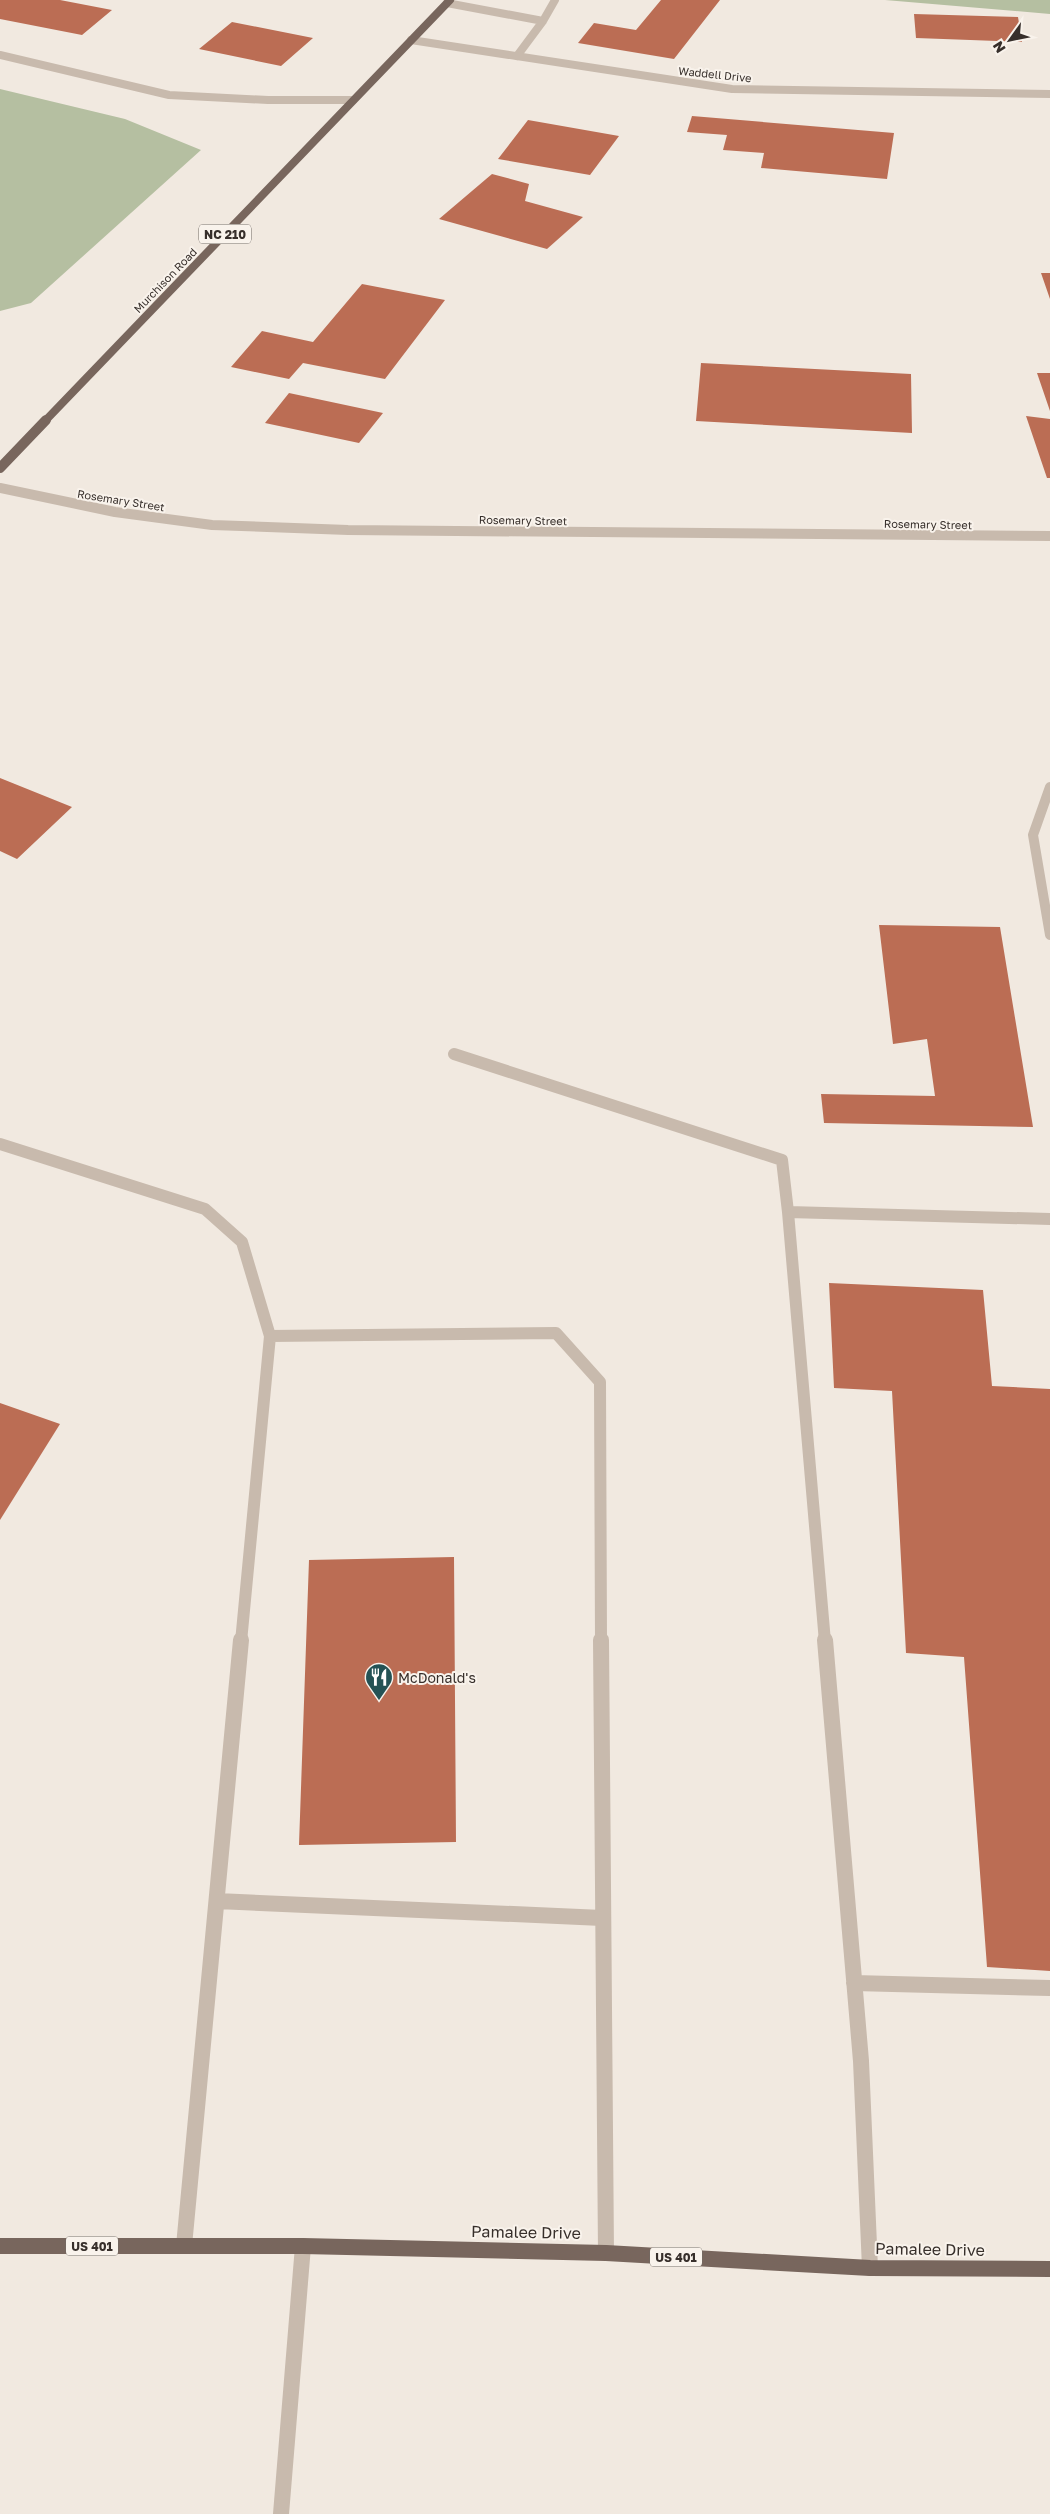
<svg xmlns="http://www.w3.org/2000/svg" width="1050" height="2514" viewBox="0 0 1050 2514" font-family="'Golos Text',sans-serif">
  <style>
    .green { fill: #b5bfa1 }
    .building { fill: #bb6d54 }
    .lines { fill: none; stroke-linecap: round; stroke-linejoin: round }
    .service-far3 { stroke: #c8baad; stroke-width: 8 }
    .service-far2 { stroke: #c8baad; stroke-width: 10 }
    .service-far1 { stroke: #c8baad; stroke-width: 12 }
    .service { stroke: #c8baad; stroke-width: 16 }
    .minor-far1 { stroke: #c8baad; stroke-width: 8 }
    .minor { stroke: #c8baad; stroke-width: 10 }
    .primary-far2 { stroke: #78665d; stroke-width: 8 }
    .primary-far1 { stroke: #78665d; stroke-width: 10 }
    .primary { stroke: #78665d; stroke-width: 16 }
    .labels { text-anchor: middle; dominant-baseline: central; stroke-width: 4; stroke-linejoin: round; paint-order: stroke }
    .far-street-label { font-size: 11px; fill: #372f2b; stroke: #f9f3ec }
    .shield { fill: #f9f3ec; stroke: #716a65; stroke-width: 1 }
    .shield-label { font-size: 12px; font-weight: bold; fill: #372f2b }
    .poi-label { font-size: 14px; fill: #372f2b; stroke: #f9f3ec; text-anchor: start }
    .near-street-label { font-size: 16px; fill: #372f2b; stroke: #f9f3ec }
  </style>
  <rect width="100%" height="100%" fill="#f1e9e0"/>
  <path class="green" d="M 885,0 L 1050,0 L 1050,14 Z
    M 0,89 L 125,119 L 201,150 L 31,303 L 0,311 Z"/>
  <path class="building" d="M 0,0 L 60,0 L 112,10 L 82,35 L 0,19 Z
    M 661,0 L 720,0 L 674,59 L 578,43 L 594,23 L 636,30 Z
    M 914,14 L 1018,17 L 1022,42 L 916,38 Z
    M 232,22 L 313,38 L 281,66 L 199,49 Z
    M 692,116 L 894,133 L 887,179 L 761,168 L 764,153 L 723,150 L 727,135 L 687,132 Z
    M 528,120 L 619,136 L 590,175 L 498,159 Z
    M 492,174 L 529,184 L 525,201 L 583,217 L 547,249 L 439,219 Z
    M 1041,273 L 1050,273 L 1050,299 Z
    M 362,284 L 445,300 L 385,379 L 303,363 L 289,379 L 231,367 L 262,331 L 313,342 Z
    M 701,363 L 911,374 L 912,433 L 696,421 Z
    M 1037,373 L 1050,373 L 1050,411 Z
    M 289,393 L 383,413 L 359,443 L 265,423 Z
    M 1026,416 L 1050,419 L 1050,478 L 1047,478 Z
    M 0,778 L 72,807 L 17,859 L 0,851 Z
    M 879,925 L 1000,927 L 1033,1127 L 824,1123 L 821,1094 L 935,1096 L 927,1039 L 893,1044 Z
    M 829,1283 L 983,1290 L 992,1386 L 1050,1389 L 1050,1971 L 987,1967 L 964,1657 L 906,1653 L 892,1391 L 834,1388 Z
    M 0,1403 L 60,1424 L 0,1520 Z
    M 454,1557 L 456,1842 L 299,1845 L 309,1560 Z"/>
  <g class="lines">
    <path class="service-far3" d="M 447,3 L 543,21
      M 0,55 L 169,95 L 268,100 L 353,100
      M 517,56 L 543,21 L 555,0"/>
    <path class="service-far2" d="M 1050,787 L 1033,835 L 1050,935"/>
    <path class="service-far1" d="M 454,1054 L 782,1160 L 788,1212
      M 0,1144 L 205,1209 L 242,1242 L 270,1336 L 241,1642
      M 270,1336 L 556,1333 L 600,1382 L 601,1642
      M 825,1642 L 788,1212 L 1050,1219"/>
    <path class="service" d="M 601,1640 L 606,2253
      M 825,1640 L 861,2061 L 870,2268
      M 217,1901 L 602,1918
      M 854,1983 L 1050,1988
      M 184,2246 L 241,1640
      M 281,2514 L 303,2246"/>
    <path class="minor-far1" d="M 411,40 L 732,89 L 1050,94"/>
    <path class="minor" d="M 0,488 L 115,512 L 212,525 L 348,530 L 1050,536"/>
    <path class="primary-far2" d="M 45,421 L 450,0"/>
    <path class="primary-far1" d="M 0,468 L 46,420"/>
    <path class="primary" d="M 0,2246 L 303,2246 L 606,2253 L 870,2268 L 1050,2269"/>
  </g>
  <defs>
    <g id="restaurant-pin" transform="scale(1.4375)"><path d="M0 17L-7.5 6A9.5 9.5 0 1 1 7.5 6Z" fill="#245255" stroke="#f9f3ec"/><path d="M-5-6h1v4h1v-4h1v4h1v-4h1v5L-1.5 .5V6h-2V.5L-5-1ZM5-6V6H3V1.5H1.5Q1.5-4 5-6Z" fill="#fff"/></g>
  </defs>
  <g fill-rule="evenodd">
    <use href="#restaurant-pin" x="379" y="1677"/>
  </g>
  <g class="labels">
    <g class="far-street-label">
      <text transform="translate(715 74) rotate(6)">Waddell Drive</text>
      <text transform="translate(165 280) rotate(-46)">Murchison Road</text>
      <text transform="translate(121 500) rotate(9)">Rosemary Street</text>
      <text transform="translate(523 520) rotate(1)">Rosemary Street</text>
      <text transform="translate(928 524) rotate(1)">Rosemary Street</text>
    </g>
    <g class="shield">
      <rect x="199" y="224.5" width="52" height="19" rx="4"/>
      <rect x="66" y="2236.5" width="52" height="19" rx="4"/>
      <rect x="650" y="2247.5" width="52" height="19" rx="4"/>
    </g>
    <g class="shield-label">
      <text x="225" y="234">NC 210</text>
      <text x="92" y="2246">US 401</text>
      <text x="676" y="2257">US 401</text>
    </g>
    <g class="poi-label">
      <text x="398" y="1677">McDonald's</text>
    </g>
    <g class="near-street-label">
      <text transform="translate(526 2232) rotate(1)">Pamalee Drive</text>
      <text transform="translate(930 2249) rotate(1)">Pamalee Drive</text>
    </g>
  </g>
  <g transform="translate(1010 40) rotate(237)" stroke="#f9f3ec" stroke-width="4" paint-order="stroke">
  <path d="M0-4L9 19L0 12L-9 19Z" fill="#372f2b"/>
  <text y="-8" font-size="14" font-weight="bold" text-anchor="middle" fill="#372f2b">N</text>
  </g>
</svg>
